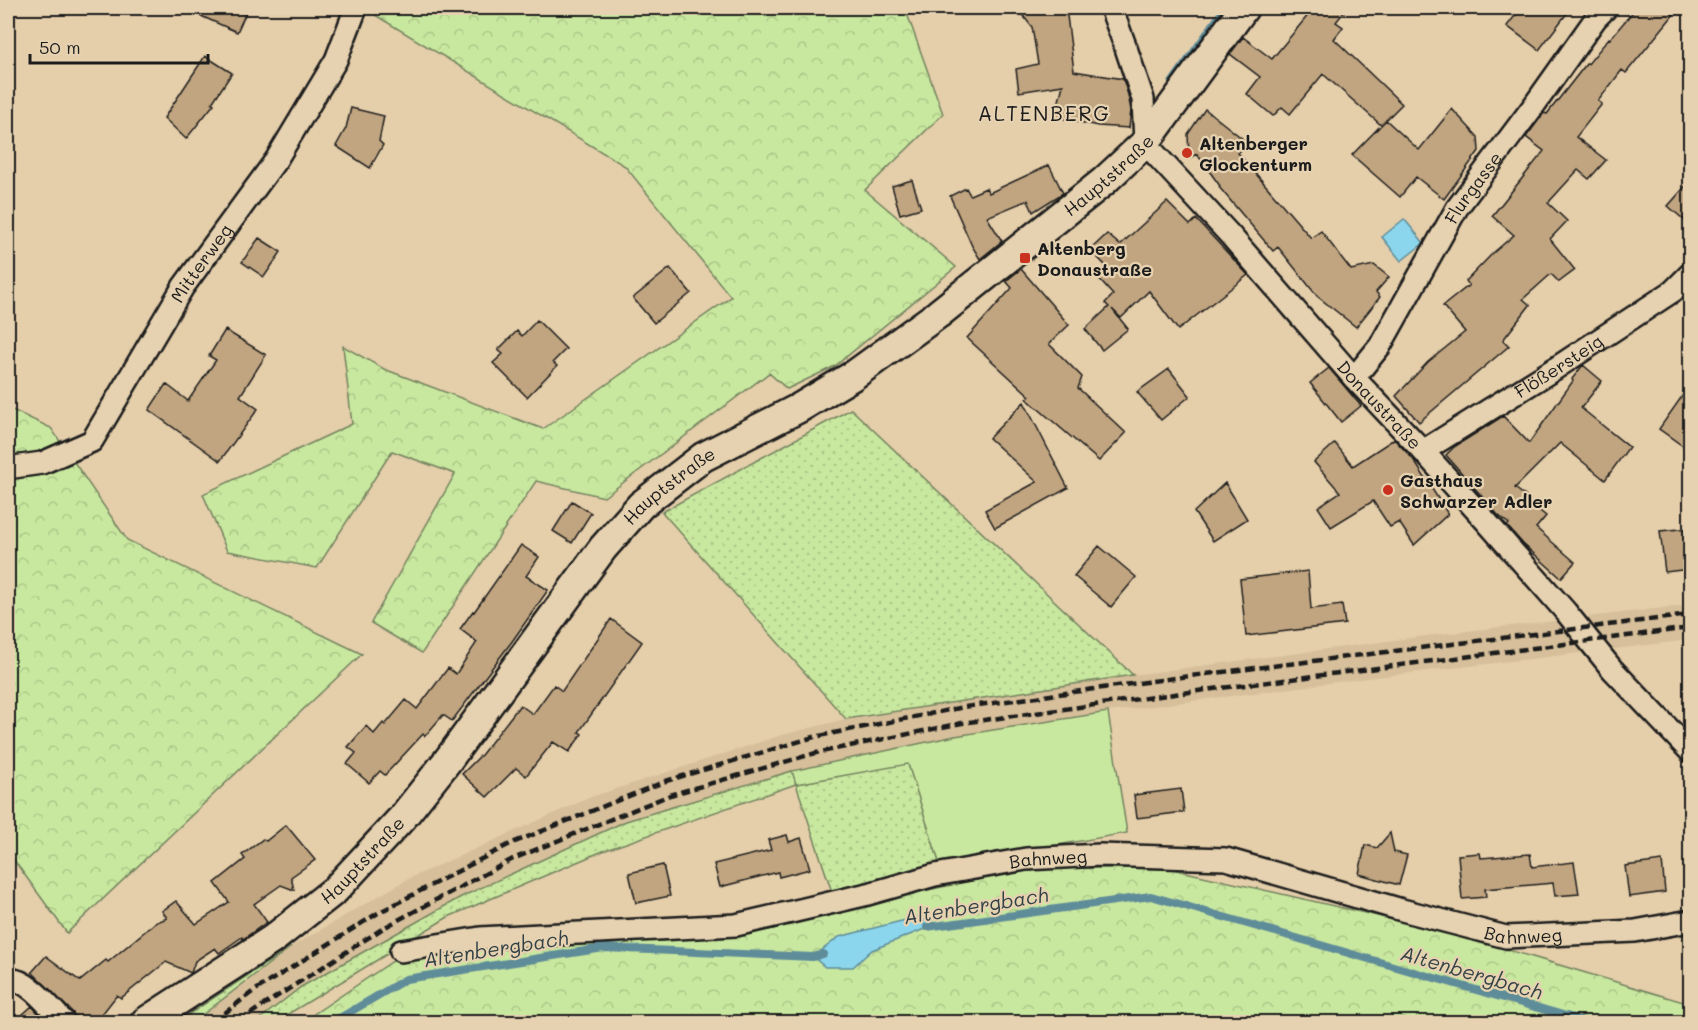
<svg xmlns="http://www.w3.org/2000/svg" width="1698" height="1030" viewBox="0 0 1698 1030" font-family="Mali,sans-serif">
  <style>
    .built { fill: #d6bf9a }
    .grass { fill: url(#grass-dots); stroke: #72825e; stroke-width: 1.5 }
    .forest { fill: url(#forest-crowns); stroke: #72825e; stroke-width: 1.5 }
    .garden { fill: #c9e89f; stroke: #72825e; stroke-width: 1.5 }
    .water { fill: #8cd6ed; stroke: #5f8c99; stroke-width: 1.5 }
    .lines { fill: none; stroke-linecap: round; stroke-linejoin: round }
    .stream { stroke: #5f8c99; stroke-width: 8 }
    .building { fill: #c1a580; stroke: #1c1c1c; stroke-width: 1.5 }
    .minor-casing { stroke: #1c1c1c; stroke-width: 26 }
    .secondary-casing { stroke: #1c1c1c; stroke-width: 33 }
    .minor { stroke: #e6d2b0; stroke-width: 21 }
    .secondary { stroke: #e6d2b0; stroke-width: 28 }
    .rail { stroke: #1c1c1c; stroke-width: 4.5; stroke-dasharray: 9 4.5; stroke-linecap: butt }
    .poi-dot { fill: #c8321e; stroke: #e6d2b0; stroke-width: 2 }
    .labels { text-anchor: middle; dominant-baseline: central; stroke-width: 4.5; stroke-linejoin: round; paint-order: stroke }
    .poi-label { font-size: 18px; font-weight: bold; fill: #1c1c1c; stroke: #e6d2b0; text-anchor: start }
    .street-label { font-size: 18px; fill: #1c1c1c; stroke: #e6d2b0 }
    .water-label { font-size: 20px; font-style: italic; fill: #324146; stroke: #e6d2b0 }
    .quarter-label { font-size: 21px; letter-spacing: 1.5px; fill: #1c1c1c; stroke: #e6d2b0 }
  </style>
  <defs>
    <pattern id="grass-dots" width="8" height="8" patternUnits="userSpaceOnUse" patternTransform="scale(1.5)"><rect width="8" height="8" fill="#c9e89f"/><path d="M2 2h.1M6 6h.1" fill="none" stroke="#acc688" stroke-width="1.8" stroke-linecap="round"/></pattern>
    <pattern id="forest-crowns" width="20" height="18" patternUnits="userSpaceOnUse" patternTransform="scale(1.5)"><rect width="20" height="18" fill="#c9e89f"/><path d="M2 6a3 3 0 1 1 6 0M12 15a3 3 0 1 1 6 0" fill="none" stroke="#acc688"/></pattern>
  </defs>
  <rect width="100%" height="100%" fill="#e5ceaa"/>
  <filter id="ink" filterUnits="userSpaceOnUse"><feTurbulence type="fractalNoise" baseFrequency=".0167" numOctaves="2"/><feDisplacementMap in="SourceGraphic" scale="12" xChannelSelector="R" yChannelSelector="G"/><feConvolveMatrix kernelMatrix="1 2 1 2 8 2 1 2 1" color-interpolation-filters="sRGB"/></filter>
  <g filter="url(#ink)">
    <path class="built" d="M 1690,605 L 1690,640 L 1368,678 L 1108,712 L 955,736 L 792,771 L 626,821 L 301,987 L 256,1022 L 193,1022 L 291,947 L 408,879 L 591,797 L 782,735 L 846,719 L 1133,675 L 1425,636 Z"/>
    <path class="grass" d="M 851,409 L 1133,675 L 846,719 L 662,512 Z
      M 908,763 L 940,865 L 833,895 L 796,784 L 603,851 L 448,917 L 275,1022 L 256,1022 L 301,987 L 461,897 L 626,821 L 792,771 L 797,784 Z
      M 291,947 L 193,1022 L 177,1022 Z"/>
    <path class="forest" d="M 379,8 L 905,8 L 943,114 L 865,190 L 956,267 L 835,366 L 787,389 L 769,373 L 604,497 L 536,481 L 422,653 L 371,623 L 455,474 L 392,451 L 317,568 L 227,551 L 203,494 L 352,424 L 343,346 L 384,369 L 543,429 L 731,297 L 625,166 L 375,15 Z
      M 8,408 L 51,428 L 127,540 L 362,654 L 67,933 L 8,852 Z
      M 1031,868 L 1168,868 L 1452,933 L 1690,1004 L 1690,1022 L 302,1022 L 396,959 L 581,937 L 769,930 L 900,896 Z"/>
    <path class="garden" d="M 1108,712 L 1127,833 L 940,865 L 908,764 L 796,784 L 792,771 L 955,736 Z"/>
    <path class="water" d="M 1404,219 L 1424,243 L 1401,261 L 1382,237 Z
      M 917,917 L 937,924 L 872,950 L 853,967 L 825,967 L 813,957 L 839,937 Z"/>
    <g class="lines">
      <path class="stream" d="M 1172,83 L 1225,8
        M 927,927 L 1151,896 L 1587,1022
        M 333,1022 L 406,979 L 604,948 L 813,957 L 823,954"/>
    </g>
    <path class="building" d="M 183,8 L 248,8 L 237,32 Z
      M 1017,8 L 1066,8 L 1074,71 L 1123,79 L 1128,95 L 1131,110 L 1129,128 L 1098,126 L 1055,117 L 1063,85 L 1019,92 L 1016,69 L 1038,64 L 1032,27 Z
      M 1314,8 L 1347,8 L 1336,22 L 1343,27 L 1334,39 L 1402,104 L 1381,125 L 1323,74 L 1290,114 L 1282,107 L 1273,116 L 1247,94 L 1260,77 L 1230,54 L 1243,37 L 1272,59 Z
      M 1521,8 L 1571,8 L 1539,50 L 1507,26 Z
      M 1636,8 L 1679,8 L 1626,73 L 1622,70 L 1598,101 L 1602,104 L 1576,137 L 1606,160 L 1589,179 L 1578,170 L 1548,203 L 1567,221 L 1550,239 L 1575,270 L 1559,282 L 1551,274 L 1523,299 L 1530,305 L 1503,340 L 1509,346 L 1419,422 L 1396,396 L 1428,362 L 1465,332 L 1443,306 L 1469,285 L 1466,281 L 1493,253 L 1514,235 L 1492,216 L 1544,151 L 1526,137 L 1544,113 L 1547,114 L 1587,63 L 1588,64 L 1609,38 L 1610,39 Z
      M 205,56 L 232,73 L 212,103 L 214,104 L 186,139 L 164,118 Z
      M 351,108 L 384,116 L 379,141 L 383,145 L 370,168 L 336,146 L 346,128 Z
      M 1205,109 L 1248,143 L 1238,153 L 1311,238 L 1321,231 L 1351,270 L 1374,265 L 1389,277 L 1376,292 L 1380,297 L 1356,327 L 1317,296 L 1278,247 L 1273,251 L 1219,187 L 1220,186 L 1197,154 L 1189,158 L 1188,134 Z
      M 1452,109 L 1478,137 L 1479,151 L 1444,199 L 1416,177 L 1400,197 L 1352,155 L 1386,120 L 1419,150 Z
      M 1049,165 L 1063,193 L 1033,212 L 1028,200 L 987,217 L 1002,241 L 980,259 L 972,246 L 950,196 L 966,188 L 970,195 L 986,188 L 989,193 Z
      M 912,180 L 921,208 L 900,214 L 892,186 Z
      M 1690,181 L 1690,225 L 1668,206 Z
      M 1167,202 L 1190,225 L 1196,219 L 1248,275 L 1178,330 L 1149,291 L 1121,318 L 1112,309 L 1128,329 L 1102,350 L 1085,329 L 1109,307 L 1105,303 L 1113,295 L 1096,276 L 1107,267 L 1090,250 L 1107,234 L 1120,245 Z
      M 259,238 L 281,252 L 264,277 L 242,262 Z
      M 670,268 L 691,293 L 654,323 L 633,298 Z
      M 1021,269 L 1069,325 L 1049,344 L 1082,377 L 1078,388 L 1126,433 L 1099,461 L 1027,399 L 1030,396 L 967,338 L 1012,288 L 1006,281 Z
      M 537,320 L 566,349 L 553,362 L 557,366 L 527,397 L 493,363 L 503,354 L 498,350 L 517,331 L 522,336 Z
      M 225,330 L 266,355 L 240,396 L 258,409 L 220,461 L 149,410 L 166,384 L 188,401 L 216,360 L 209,356 Z
      M 1583,365 L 1602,381 L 1581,408 L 1629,447 L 1605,480 L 1560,443 L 1515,488 L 1530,500 L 1529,502 L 1546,516 L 1536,528 L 1575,562 L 1561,578 L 1523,544 L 1507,526 L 1509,524 L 1498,515 L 1446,455 L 1454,447 L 1503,416 L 1529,443 L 1573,381 L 1572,379 Z
      M 1329,368 L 1361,406 L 1341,422 L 1310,383 Z
      M 1169,369 L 1190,396 L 1161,420 L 1137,392 Z
      M 1690,385 L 1690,451 L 1659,429 Z
      M 1024,402 L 1068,488 L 995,528 L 985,510 L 1037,482 L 989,438 Z
      M 1394,439 L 1413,459 L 1448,514 L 1414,545 L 1399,522 L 1390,527 L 1373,501 L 1331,527 L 1318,507 L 1340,492 L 1314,462 L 1335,443 L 1353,466 Z
      M 1225,483 L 1247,519 L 1213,541 L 1194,512 Z
      M 572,501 L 591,513 L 572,543 L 553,531 Z
      M 1690,528 L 1690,569 L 1665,572 L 1660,531 Z
      M 521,545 L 539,557 L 526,576 L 548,590 L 513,640 L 452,721 L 443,715 L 425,736 L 423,734 L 385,775 L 380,771 L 369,783 L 347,764 L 356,753 L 348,747 L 366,726 L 374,734 L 383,723 L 385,725 L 406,700 L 417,709 L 448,668 L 456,674 L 477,642 L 460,629 L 473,611 L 474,612 Z
      M 1099,546 L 1136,577 L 1111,607 L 1074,576 Z
      M 1308,571 L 1311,609 L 1342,605 L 1345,624 L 1246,636 L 1240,579 Z
      M 611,619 L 642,642 L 579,732 L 582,734 L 569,752 L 553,742 L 526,776 L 516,768 L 487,797 L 462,774 L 482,754 L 520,705 L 533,714 L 554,685 L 562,691 Z
      M 1181,789 L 1184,812 L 1137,818 L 1134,795 Z
      M 286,825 L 315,860 L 291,877 L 294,890 L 281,885 L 254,904 L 267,922 L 243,939 L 242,937 L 219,953 L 215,948 L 195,961 L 191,973 L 166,962 L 121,998 L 117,995 L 95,1023 L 76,1023 L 73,1013 L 32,972 L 46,956 L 80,981 L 106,960 L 108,962 L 155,923 L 167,918 L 162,911 L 176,901 L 196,924 L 229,902 L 215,883 L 245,859 L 242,855 L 263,839 L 266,841 Z
      M 1390,833 L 1394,852 L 1407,855 L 1399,885 L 1359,874 L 1365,845 L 1377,848 Z
      M 787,835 L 789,842 L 801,838 L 810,869 L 779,877 L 778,872 L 720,887 L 714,864 L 771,850 L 768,840 Z
      M 1480,853 L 1481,858 L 1530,854 L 1532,867 L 1574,862 L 1579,894 L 1555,896 L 1553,883 L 1485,889 L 1486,897 L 1462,899 L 1458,855 Z
      M 1662,861 L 1665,892 L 1629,897 L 1625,866 Z
      M 663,865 L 670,896 L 636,903 L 629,873 Z
      M 32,1006 L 47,1023 L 13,1023 Z"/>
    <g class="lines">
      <g class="minor-casing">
        <g id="minor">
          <path id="s1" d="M 1111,8 L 1126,48 L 1143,99 L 1145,143 L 1230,235 L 1354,378 L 1423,451 L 1485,520 L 1566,612 L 1612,669 L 1690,751"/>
          <path id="s2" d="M 1354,378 L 1380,346 L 1457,208 L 1535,104 L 1596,18 L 1606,8"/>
          <path id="s3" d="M 1423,451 L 1556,368 L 1673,291 L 1690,274"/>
          <path id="s4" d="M 8,465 L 14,467 L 42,463 L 92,441 L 183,287 L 276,160 L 336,60 L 356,8"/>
          <path id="s5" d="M 401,951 L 480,938 L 736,925 L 868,894 L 935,875 L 1026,859 L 1100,855 L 1226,859 L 1402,910 L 1506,937 L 1635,931 L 1690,921"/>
          <path d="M 8,979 C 29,979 50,1008 64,1022"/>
        </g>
      </g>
      <g class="secondary-casing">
        <g id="secondary">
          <path id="s6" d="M 145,1022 L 273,939 L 335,890 L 402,818 L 448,760 L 603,548 L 641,505 L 703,457 L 799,408 L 854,375 L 938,314 L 1103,182 L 1145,143 L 1244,8"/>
        </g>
      </g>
      <use href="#minor" class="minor"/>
      <use href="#secondary" class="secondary"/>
      <path class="rail" d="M 213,1022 L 251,993 L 378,913 L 510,844 L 666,781 L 814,737 L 964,707 L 1182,677 L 1690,615
        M 239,1022 L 259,1008 L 385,927 L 513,859 L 670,795 L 816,753 L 962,723 L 1182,693 L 1690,628"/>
    </g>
  </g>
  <g class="poi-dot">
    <circle cx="1187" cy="153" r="6"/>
    <rect x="1019" y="252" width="12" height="12" rx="3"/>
    <circle cx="1388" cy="490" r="6"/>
  </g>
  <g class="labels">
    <g class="poi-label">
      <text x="1199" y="143">Altenberger<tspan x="1199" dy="21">Glockenturm</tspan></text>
      <text x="1037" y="248">Altenberg<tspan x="1037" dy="21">Donaustraße</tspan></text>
      <text x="1400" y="480">Gasthaus<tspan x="1400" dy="21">Schwarzer Adler</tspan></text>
    </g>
    <g class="street-label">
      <text stroke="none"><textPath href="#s6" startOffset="1298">Hauptstraße</textPath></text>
      <text stroke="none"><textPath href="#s2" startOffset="225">Flurgasse</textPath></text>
      <text stroke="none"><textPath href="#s4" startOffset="298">Mitterweg</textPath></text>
      <text stroke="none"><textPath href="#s3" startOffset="160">Flößersteig</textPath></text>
      <text stroke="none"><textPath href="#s1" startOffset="492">Donaustraße</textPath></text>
      <text stroke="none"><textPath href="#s6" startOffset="758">Hauptstraße</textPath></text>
      <text stroke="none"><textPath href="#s6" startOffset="272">Hauptstraße</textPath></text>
      <text stroke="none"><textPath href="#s5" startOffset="656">Bahnweg</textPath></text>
      <text stroke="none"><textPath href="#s5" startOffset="1142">Bahnweg</textPath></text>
    </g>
    <g class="water-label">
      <text transform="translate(976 905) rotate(-9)">Altenbergbach</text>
      <text transform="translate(496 948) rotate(-9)">Altenbergbach</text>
      <text transform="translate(1472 972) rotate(16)">Altenbergbach</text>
    </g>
    <g class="quarter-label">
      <text x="1044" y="112">ALTENBERG</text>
    </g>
  </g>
  <rect width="1698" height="1030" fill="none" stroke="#e6d2b0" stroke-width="30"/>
  <rect x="15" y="15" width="1668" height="1000" fill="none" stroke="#1c1c1c" stroke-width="2" filter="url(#ink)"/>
  <path d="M30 54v9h178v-9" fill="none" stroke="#1c1c1c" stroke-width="3"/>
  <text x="39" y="54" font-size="18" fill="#1c1c1c" stroke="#e6d2b0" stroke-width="4.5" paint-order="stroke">50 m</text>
</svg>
